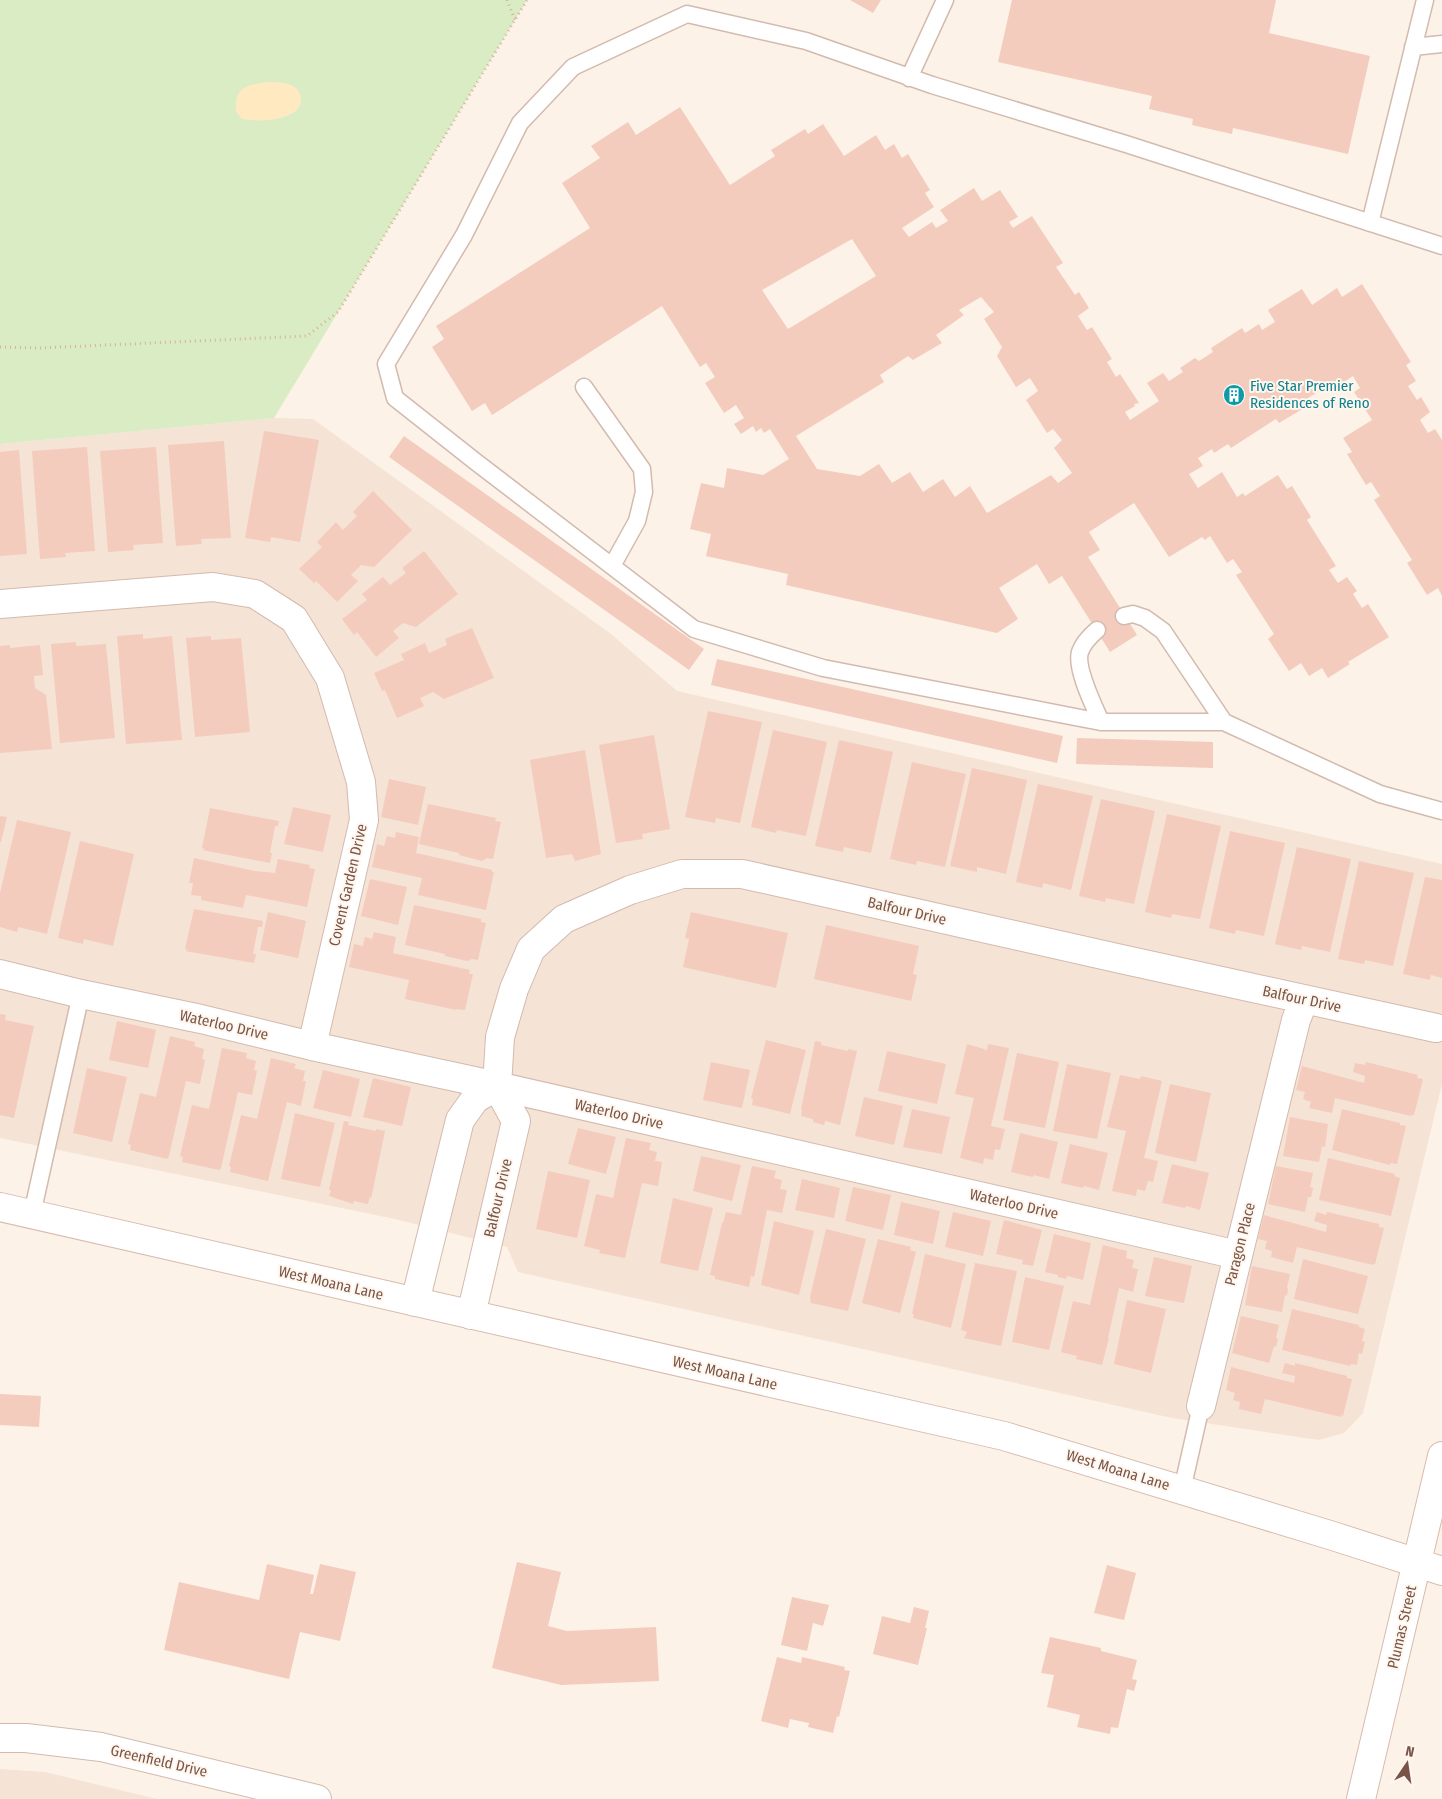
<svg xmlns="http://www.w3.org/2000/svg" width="1442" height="1799" viewBox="0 0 1442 1799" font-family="'Fira Sans Condensed',sans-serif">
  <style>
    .residential { fill: #f5e3d5 }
    .green { fill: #d9ecc4 }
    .sand { fill: #fee9c0 }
    .building { fill: #f4ccbd; fill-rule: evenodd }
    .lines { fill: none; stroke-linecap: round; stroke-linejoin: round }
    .lane-casing { stroke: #d3baae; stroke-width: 19 }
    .street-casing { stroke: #d3baae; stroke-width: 30 }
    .secondary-casing { stroke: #d8bbae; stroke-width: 30 }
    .path { stroke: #daaf9f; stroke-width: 3; stroke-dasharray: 1 4; stroke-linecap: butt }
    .lane { stroke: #fff; stroke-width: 16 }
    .street { stroke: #fff; stroke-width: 28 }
    .secondary { stroke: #fff; stroke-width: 28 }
    .labels { text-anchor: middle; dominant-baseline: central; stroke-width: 4; stroke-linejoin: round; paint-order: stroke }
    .culture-label { font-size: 15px; fill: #0d838f; stroke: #fff6ee; text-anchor: start }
    .street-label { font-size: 15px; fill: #795549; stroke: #fff6ee }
  </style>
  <rect width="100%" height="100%" fill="#fdf2e7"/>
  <path class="residential" d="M 274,418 L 313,419 L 611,634 L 677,691 L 1442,864 L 1442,1084 L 1363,1413 L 1344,1433 L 1319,1440 L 1172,1418 L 518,1272 L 507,1247 L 395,1219 L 0,1138 L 0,444 Z
    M 0,1769 L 45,1772 L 157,1799 L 0,1799 Z"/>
  <path class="green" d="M 0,0 L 527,0 L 274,418 L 0,444 Z"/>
  <path class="sand" d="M 267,82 C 274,82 283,82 291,85 C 303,90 305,106 293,113 C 279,121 258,122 242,119 L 236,112 C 234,87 246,85 267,82 Z"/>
  <path class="building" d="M 850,0 L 881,0 L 873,13 Z
    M 1012,0 L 1276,0 L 1269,33 L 1370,56 L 1348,154 L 1233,128 L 1232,134 L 1192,125 L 1193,119 L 1149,109 L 1152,96 L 998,62 Z
    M 680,107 L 730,185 L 775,156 L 771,150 L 805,129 L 808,134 L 823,124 L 844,156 L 876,135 L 885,150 L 894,144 L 902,158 L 908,154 L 930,190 L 925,193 L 934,207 L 902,228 L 909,237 L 932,222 L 936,228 L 948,221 L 940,210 L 974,188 L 982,201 L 1000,190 L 1018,217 L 1009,222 L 1013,228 L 1032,216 L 1063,263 L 1056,267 L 1075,295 L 1079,292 L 1089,308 L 1078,316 L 1087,330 L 1092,327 L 1112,359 L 1107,362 L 1116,377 L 1120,374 L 1139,403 L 1134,404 L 1135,406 L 1125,412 L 1130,420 L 1159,401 L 1147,383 L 1163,373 L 1169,381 L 1183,372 L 1180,368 L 1195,358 L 1199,361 L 1213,352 L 1211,348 L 1242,328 L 1245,333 L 1259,324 L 1262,330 L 1275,322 L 1268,310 L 1302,289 L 1312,305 L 1337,288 L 1342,297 L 1362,284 L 1411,362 L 1406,365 L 1416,381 L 1408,386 L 1417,400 L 1421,397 L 1430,412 L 1420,420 L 1428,433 L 1435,429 L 1442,440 L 1442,596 L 1438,588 L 1427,595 L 1407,563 L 1412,560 L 1374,500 L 1380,496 L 1371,482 L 1366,485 L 1347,454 L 1352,452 L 1343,438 L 1372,420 L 1354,392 L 1360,388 L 1353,376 L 1338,386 L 1335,381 L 1305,400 L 1309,405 L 1279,423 L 1276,419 L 1231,448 L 1228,444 L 1214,453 L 1212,449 L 1198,458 L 1203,466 L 1189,474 L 1198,488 L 1222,472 L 1237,497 L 1243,493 L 1245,496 L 1278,475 L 1287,489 L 1292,486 L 1311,517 L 1307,520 L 1336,566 L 1329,570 L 1338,583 L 1347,577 L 1357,591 L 1353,594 L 1362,608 L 1368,604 L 1389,637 L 1348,662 L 1350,664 L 1328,678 L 1322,668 L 1309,676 L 1301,663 L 1289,671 L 1268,639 L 1274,634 L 1236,575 L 1242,572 L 1233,559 L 1227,563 L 1210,536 L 1205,540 L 1202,537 L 1169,557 L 1134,503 L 1089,532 L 1100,550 L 1088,557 L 1137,635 L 1110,652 L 1062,576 L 1049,584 L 1037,564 L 999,588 L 1018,619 L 997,633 L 786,585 L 788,574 L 706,556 L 711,534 L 690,529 L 701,483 L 724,488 L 727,468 L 763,475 L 789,459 L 770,429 L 764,433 L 761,428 L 756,432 L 753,426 L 741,434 L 734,424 L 744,418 L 736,405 L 724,413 L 705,383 L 715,377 L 706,363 L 700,367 L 662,306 L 492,415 L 485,403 L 472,411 L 432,347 L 444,339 L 436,326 L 590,228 L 562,183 L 600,158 L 591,146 L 628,122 L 636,135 ZM 852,239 L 876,276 L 788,329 L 762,290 ZM 981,297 L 994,312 L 984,319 L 1002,347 L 997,356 L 1016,387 L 1030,378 L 1038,391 L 1026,400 L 1047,433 L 1053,429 L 1062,440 L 1054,448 L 1072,473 L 1058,483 L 1051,475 L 987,513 L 970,486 L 955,497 L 943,479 L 923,492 L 910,472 L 892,483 L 879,464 L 860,476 L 817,469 L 796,436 L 884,382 L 880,375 L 908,356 L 913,360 L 942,343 L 936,335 L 964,315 L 959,310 Z
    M 264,431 L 319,440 L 300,542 L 271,537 L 270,542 L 245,538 Z
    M 404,436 L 704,649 L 689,670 L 389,457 Z
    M 224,441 L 231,538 L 201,539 L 202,544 L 176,546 L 168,445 Z
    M 87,447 L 95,551 L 65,553 L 66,557 L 40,559 L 32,451 Z
    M 156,447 L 163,543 L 133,545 L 134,550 L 108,552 L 100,451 Z
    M 19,450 L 27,554 L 0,556 L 0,452 Z
    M 373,491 L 412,530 L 374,567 L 361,565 L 351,575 L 358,581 L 337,602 L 316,581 L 314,583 L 299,569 L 322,547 L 317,542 L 336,522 L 343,530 L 357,516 L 353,512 Z
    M 424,551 L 458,594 L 416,627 L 403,623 L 393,631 L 399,638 L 376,657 L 357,632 L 354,635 L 342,619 L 367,600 L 362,594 L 383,577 L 390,585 L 406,573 L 402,568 Z
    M 472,628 L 494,678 L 444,699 L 433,692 L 420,698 L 424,706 L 397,718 L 385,690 L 382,691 L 374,673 L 404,660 L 401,654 L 425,643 L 429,653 L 447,645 L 445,639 Z
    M 143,634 L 143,639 L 172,636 L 182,740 L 126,744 L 117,636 Z
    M 211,636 L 211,640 L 241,638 L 250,732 L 195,737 L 186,638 Z
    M 76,642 L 76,646 L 106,644 L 115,738 L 60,743 L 51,644 Z
    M 10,645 L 10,648 L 40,645 L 43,675 L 34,676 L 35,688 L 46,695 L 52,749 L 0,753 L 0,646 Z
    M 717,659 L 1063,736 L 1057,763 L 711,685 Z
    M 708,711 L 762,722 L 740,823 L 716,818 L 715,823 L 685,817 Z
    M 773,730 L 827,742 L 806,836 L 777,830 L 776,833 L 751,827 Z
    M 654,735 L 670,829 L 642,834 L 643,839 L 616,843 L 599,745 Z
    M 1077,738 L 1213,742 L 1213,768 L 1076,764 Z
    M 839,740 L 893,752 L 871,853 L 844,847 L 843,852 L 815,846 Z
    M 585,750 L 601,854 L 575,861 L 572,854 L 546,858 L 530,760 Z
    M 912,762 L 966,774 L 945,867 L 917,861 L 916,865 L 890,859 Z
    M 972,768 L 1027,780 L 1006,874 L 977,867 L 977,872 L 950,866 Z
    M 389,779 L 426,787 L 418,825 L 381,817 Z
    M 1038,784 L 1093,796 L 1071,890 L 1043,883 L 1042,888 L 1016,882 Z
    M 1101,799 L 1155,811 L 1134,904 L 1106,898 L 1105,902 L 1079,896 Z
    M 428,804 L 496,818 L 495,821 L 501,822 L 493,859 L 487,858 L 482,861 L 459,855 L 459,853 L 419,844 Z
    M 293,807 L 331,815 L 323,852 L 284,844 Z
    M 210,808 L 279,821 L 278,826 L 275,826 L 270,853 L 272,853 L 270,863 L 202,850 L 205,849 L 202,848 Z
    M 1167,814 L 1221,826 L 1200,919 L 1172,914 L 1171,918 L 1145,912 Z
    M 0,816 L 7,817 L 1,842 L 0,842 Z
    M 17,820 L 71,832 L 47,934 L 18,927 L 17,932 L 0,927 L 0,893 Z
    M 1230,831 L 1285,843 L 1264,936 L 1236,930 L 1235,934 L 1209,928 Z
    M 396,832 L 419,837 L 416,853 L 492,870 L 492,872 L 494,872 L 486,910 L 418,895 L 422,878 L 372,867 L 377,844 L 384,846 L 387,836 L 395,838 Z
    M 80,841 L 134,854 L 113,946 L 84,939 L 83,944 L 58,938 Z
    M 1297,847 L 1351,859 L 1330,952 L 1302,946 L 1301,950 L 1275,944 Z
    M 194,858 L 255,871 L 275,873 L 278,859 L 310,865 L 309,868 L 315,869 L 307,907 L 246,895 L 243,908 L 201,900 L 201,896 L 191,895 L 193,883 L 189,883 Z
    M 1359,861 L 1414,873 L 1393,966 L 1365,960 L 1364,964 L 1338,959 Z
    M 1425,877 L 1442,880 L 1442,978 L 1431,975 L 1430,980 L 1403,974 Z
    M 370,879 L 407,887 L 398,925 L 361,916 Z
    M 414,905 L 481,919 L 481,922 L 486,923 L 478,960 L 472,959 L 467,961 L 445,956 L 445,954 L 405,945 Z
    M 194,909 L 263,921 L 262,927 L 258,927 L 253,954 L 256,954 L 254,963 L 185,951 L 188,950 L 185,949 Z
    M 268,912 L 306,921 L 298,958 L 260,950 Z
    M 691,912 L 788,933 L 776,988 L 683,967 L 689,939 L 685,938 Z
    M 826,925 L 919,946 L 913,974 L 917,975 L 911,1001 L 814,979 Z
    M 374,932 L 396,937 L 393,953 L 470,970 L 469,974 L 473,974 L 465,1010 L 456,1009 L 456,1010 L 405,999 L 409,980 L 349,967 L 354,944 L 363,946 L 365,937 L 372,939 Z
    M 0,1014 L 6,1015 L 5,1020 L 34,1026 L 14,1118 L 0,1115 Z
    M 117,1021 L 156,1030 L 148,1068 L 109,1060 Z
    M 170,1036 L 195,1042 L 194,1046 L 204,1049 L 202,1059 L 205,1060 L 200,1084 L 186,1081 L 169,1156 L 167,1159 L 130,1150 L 131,1145 L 128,1144 L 140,1093 L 156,1097 Z
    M 766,1040 L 806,1050 L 790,1114 L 752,1105 L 753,1099 L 751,1098 Z
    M 815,1041 L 821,1042 L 821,1045 L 848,1051 L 848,1049 L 857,1051 L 840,1125 L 825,1121 L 824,1125 L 813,1122 L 813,1119 L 801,1116 L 802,1110 L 801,1109 Z
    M 967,1044 L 987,1050 L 988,1044 L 1009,1048 L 991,1126 L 1005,1129 L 1000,1150 L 995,1149 L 993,1160 L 984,1158 L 983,1164 L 960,1158 L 974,1098 L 955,1094 Z
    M 222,1048 L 247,1053 L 246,1058 L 256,1061 L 254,1070 L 257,1071 L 252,1095 L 238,1092 L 221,1168 L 219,1170 L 182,1162 L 183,1157 L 180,1156 L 192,1105 L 209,1109 Z
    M 887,1051 L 946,1064 L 937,1104 L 878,1091 Z
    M 1017,1053 L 1059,1062 L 1045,1128 L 1003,1120 Z
    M 271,1058 L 296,1064 L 294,1068 L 305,1071 L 303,1081 L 306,1081 L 301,1106 L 287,1102 L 268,1181 L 230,1172 L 231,1167 L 229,1166 L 241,1115 L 257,1119 Z
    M 711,1062 L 750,1070 L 742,1108 L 703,1100 Z
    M 1366,1062 L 1418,1075 L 1417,1078 L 1423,1079 L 1414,1115 L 1412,1115 L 1411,1116 L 1335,1098 L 1332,1113 L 1309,1108 L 1311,1102 L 1303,1099 L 1305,1092 L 1296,1090 L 1302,1066 L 1364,1083 L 1365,1076 L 1353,1072 L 1355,1063 L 1365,1065 Z
    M 1067,1064 L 1111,1073 L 1097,1139 L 1053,1131 Z
    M 87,1068 L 127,1077 L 112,1142 L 73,1133 Z
    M 323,1070 L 360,1079 L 351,1117 L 313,1108 Z
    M 1120,1075 L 1140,1079 L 1141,1076 L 1162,1081 L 1144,1158 L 1158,1161 L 1153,1182 L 1148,1181 L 1145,1191 L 1137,1189 L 1136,1196 L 1112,1191 L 1126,1131 L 1107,1127 Z
    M 373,1078 L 411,1087 L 402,1126 L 363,1117 Z
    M 1170,1084 L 1211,1093 L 1196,1162 L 1155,1153 Z
    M 864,1097 L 903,1106 L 894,1145 L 855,1136 Z
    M 912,1109 L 950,1117 L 942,1154 L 903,1147 Z
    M 1342,1109 L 1400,1123 L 1400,1125 L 1406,1126 L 1397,1164 L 1390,1163 L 1390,1165 L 1332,1150 Z
    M 295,1113 L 335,1123 L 320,1187 L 281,1179 Z
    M 1290,1117 L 1328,1124 L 1325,1147 L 1322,1146 L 1319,1162 L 1283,1156 Z
    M 344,1121 L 349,1122 L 348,1125 L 376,1131 L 376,1129 L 385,1131 L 371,1199 L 370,1196 L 368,1204 L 354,1201 L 353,1204 L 329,1196 L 331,1190 L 329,1190 Z
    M 578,1128 L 616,1137 L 606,1174 L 568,1164 Z
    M 1020,1133 L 1058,1142 L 1049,1179 L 1034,1175 L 1033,1177 L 1011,1172 Z
    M 626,1138 L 651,1143 L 649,1150 L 657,1152 L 655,1161 L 662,1162 L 658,1186 L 642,1183 L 625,1258 L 599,1253 L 600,1250 L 584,1246 L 596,1194 L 613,1198 Z
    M 1070,1144 L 1108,1153 L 1099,1190 L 1084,1186 L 1083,1188 L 1061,1183 Z
    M 701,1156 L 741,1165 L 732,1201 L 693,1191 Z
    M 1328,1158 L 1395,1174 L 1394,1176 L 1400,1178 L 1391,1216 L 1319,1200 Z
    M 1172,1164 L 1209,1173 L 1200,1210 L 1186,1206 L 1185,1208 L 1162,1203 Z
    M 752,1166 L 776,1171 L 774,1178 L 782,1180 L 780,1189 L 787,1190 L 782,1213 L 767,1210 L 754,1277 L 751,1276 L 749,1287 L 715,1279 L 715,1276 L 710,1275 L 722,1223 L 723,1223 L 726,1212 L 741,1215 Z
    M 1276,1166 L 1313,1173 L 1310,1187 L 1313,1188 L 1311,1197 L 1308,1197 L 1305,1212 L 1268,1204 Z
    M 548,1171 L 590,1180 L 577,1238 L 536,1229 Z
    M 802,1179 L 840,1188 L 834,1218 L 795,1210 Z
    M 853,1187 L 891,1195 L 883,1230 L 845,1221 Z
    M 673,1198 L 713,1208 L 698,1271 L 660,1263 Z
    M 901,1202 L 940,1211 L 933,1244 L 894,1235 Z
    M 953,1212 L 991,1221 L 983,1256 L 945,1247 Z
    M 1317,1212 L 1326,1215 L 1327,1212 L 1379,1224 L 1379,1227 L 1384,1228 L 1375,1264 L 1373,1264 L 1373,1265 L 1297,1247 L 1293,1263 L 1271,1257 L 1272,1251 L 1265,1249 L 1267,1241 L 1258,1239 L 1264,1215 L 1326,1232 L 1327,1225 L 1314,1221 Z
    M 1004,1220 L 1042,1230 L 1033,1266 L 1022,1264 L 1023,1260 L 996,1254 Z
    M 774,1221 L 814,1231 L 799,1295 L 761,1285 Z
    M 826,1229 L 866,1239 L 848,1311 L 811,1303 L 810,1297 Z
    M 1054,1234 L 1091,1243 L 1083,1280 L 1067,1276 L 1066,1279 L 1058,1277 L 1058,1275 L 1045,1272 Z
    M 878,1239 L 911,1247 L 910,1250 L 916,1252 L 900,1313 L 862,1303 Z
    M 1103,1245 L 1127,1251 L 1126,1258 L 1134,1260 L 1132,1268 L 1138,1269 L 1133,1292 L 1119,1288 L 1108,1338 L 1109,1338 L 1102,1365 L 1076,1359 L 1077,1356 L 1061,1352 L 1073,1301 L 1090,1305 Z
    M 925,1254 L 966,1264 L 951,1328 L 913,1318 L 914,1314 L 912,1314 Z
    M 1154,1257 L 1192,1266 L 1184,1303 L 1145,1296 Z
    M 1303,1259 L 1368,1276 L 1358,1314 L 1294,1299 Z
    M 975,1263 L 1017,1271 L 1001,1346 L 964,1338 L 967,1332 L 961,1330 Z
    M 1252,1266 L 1290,1274 L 1287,1288 L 1288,1288 L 1287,1296 L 1285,1295 L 1282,1312 L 1245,1305 Z
    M 1025,1277 L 1064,1286 L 1049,1350 L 1012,1342 Z
    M 1127,1300 L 1166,1309 L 1151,1373 L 1114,1364 Z
    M 1292,1309 L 1359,1325 L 1359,1327 L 1365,1329 L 1362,1341 L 1365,1342 L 1362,1354 L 1359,1353 L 1357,1365 L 1351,1364 L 1350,1366 L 1282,1350 Z
    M 1241,1316 L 1279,1325 L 1276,1338 L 1278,1339 L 1276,1347 L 1274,1346 L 1269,1363 L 1232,1353 Z
    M 1285,1363 L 1295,1366 L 1295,1363 L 1347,1376 L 1347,1378 L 1352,1379 L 1343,1416 L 1341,1415 L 1341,1417 L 1265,1399 L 1261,1414 L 1239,1409 L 1240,1402 L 1233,1400 L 1235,1393 L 1226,1390 L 1231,1367 L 1294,1383 L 1295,1376 L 1282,1373 Z
    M 0,1394 L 41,1396 L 39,1427 L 0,1425 Z
    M 517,1562 L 561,1572 L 548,1626 L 567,1631 L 656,1627 L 659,1681 L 561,1685 L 492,1668 Z
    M 267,1564 L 314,1575 L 310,1594 L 313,1594 L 320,1564 L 356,1572 L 340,1641 L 300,1632 L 289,1679 L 164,1650 L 179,1582 L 259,1600 Z
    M 1107,1565 L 1136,1573 L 1124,1620 L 1094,1613 Z
    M 792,1597 L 829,1605 L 823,1626 L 813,1623 L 807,1651 L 781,1645 Z
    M 914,1607 L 929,1611 L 925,1628 L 927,1628 L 918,1665 L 873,1654 L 882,1616 L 910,1623 Z
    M 1050,1637 L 1101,1648 L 1101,1651 L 1137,1660 L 1132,1679 L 1137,1680 L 1134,1691 L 1127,1689 L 1118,1728 L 1111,1727 L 1110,1734 L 1077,1727 L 1080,1715 L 1047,1707 L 1054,1675 L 1041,1673 Z
    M 777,1657 L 801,1663 L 802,1657 L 845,1667 L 844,1670 L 850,1671 L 839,1717 L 837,1716 L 833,1733 L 808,1727 L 809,1723 L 790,1719 L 788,1728 L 761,1721 Z"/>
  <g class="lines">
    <g class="lane-casing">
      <path id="lane" d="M 1413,47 L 1442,44
        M 909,78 L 945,0
        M 1370,223 L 1425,0
        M 1442,246 L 1126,144 L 932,85 L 806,41 L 687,14 L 573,67 L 520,123 L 464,235 L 386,364 L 395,398 L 476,462 L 694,629 L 823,668 L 1101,722 L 1224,722 L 1380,794 L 1442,811
        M 584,387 L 642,469 L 644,492 L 637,521 L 612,566
        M 1124,616 L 1133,614 L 1145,618 L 1163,631 L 1224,722
        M 1097,630 C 1090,636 1083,643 1080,652 C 1075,668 1094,706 1101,722
        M 32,1214 L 81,994
        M 1182,1490 L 1201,1406"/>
    </g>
    <g class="street-casing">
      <path id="street" d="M 0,604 L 213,587 L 255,594 L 294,619 L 330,678 L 361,782 L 364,820 L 312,1046
        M 0,974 L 81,994 L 201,1019 L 312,1046 L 497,1086 L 1238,1255
        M 415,1302 L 460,1120 L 475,1099 L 497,1086
        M 471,1315 L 516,1121 L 497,1086 L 500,1037 L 514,989 L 531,949 L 564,919 L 630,890 L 682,874 L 742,874 L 1121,959 L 1436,1028
        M 1201,1406 L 1296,1020 L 1304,1000
        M 0,1738 L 26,1738 L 101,1747 L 317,1799"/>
    </g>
    <g class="secondary-casing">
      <path id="secondary" d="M 0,1207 L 1004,1436 L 1333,1536 L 1442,1571
        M 1361,1799 L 1442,1456"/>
    </g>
    <path class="path" d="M 507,0 L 515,20
      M 0,347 L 40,348 L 307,336 L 338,312 L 527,0"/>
    <use href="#lane" class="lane"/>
    <use href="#street" class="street"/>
    <use href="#secondary" class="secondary"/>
  </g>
  <defs>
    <g id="building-disc" transform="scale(1.125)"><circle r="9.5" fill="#0f9aa8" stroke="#fff6ee"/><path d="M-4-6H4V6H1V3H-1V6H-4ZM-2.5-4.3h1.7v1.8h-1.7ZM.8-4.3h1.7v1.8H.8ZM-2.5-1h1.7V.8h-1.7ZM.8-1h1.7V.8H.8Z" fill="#fff"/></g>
  </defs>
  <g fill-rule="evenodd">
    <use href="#building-disc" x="1234" y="395"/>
  </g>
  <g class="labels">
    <g class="culture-label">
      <text x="1250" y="386">Five Star Premier<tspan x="1250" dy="17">Residences of Reno</tspan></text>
    </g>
    <g class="street-label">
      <text transform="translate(348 885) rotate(-77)">Covent Garden Drive</text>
      <text transform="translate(907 911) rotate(13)">Balfour Drive</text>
      <text transform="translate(1302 999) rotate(12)">Balfour Drive</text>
      <text transform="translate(224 1025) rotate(13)">Waterloo Drive</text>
      <text transform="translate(619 1114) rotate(13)">Waterloo Drive</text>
      <text transform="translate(498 1198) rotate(-77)">Balfour Drive</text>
      <text transform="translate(1014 1204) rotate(13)">Waterloo Drive</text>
      <text transform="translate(1240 1244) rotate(-76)">Paragon Place</text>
      <text transform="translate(331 1283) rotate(13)">West Moana Lane</text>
      <text transform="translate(725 1373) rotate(13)">West Moana Lane</text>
      <text transform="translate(1118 1470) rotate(17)">West Moana Lane</text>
      <text transform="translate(1402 1627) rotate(-77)">Plumas Street</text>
      <text transform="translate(159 1761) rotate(13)">Greenfield Drive</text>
    </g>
  </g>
  <g transform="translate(1407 1764) rotate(13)" stroke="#fff6ee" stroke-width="4" paint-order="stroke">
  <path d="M0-4L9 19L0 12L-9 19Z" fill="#795549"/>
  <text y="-8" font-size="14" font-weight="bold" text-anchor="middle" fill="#795549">N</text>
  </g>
</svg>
